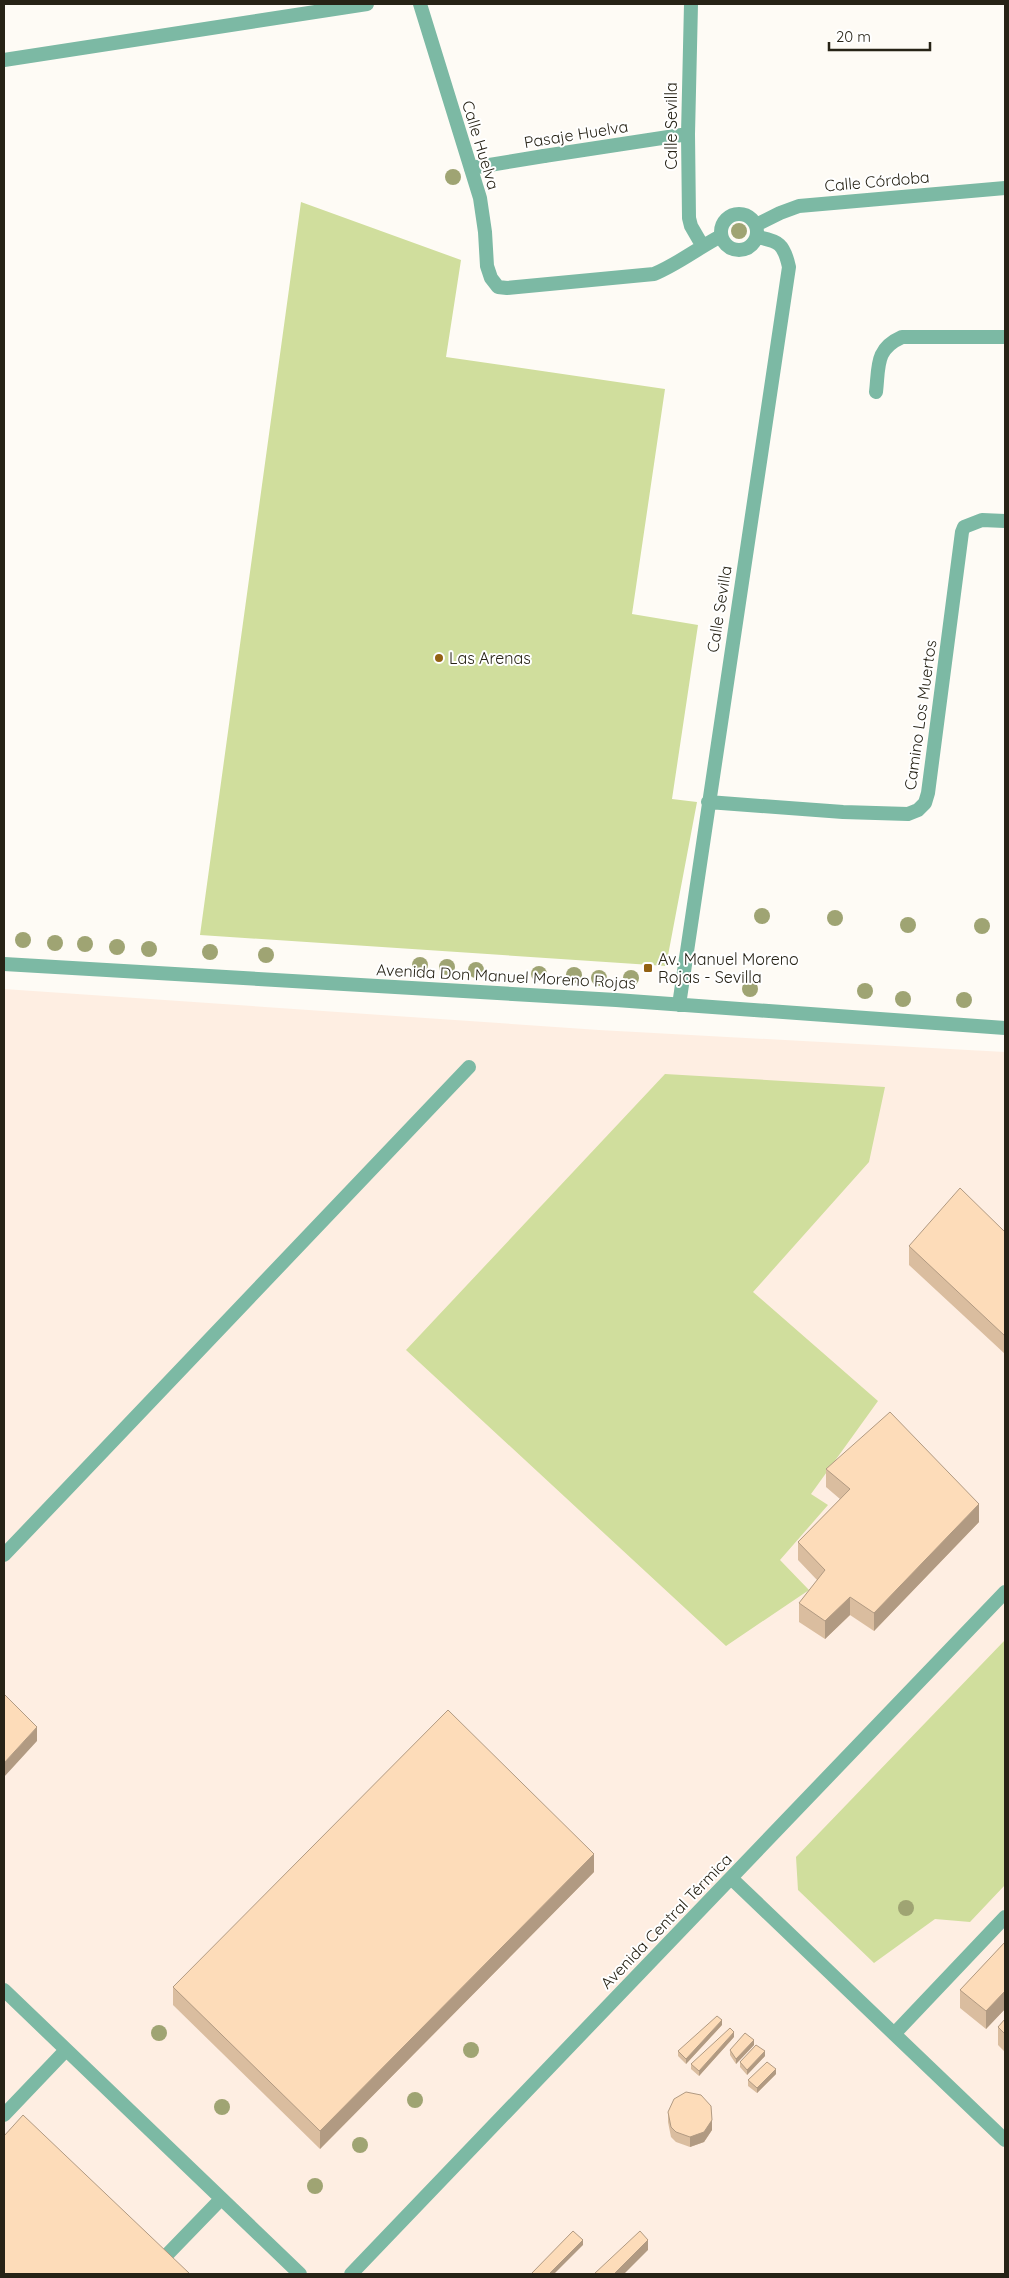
<svg xmlns="http://www.w3.org/2000/svg" width="1009" height="2278" viewBox="0 0 1009 2278" font-family="Quicksand,sans-serif">
  <style>
    .industrial { fill: #feeee2 }
    .green { fill: #d0de9d }
    .lines { fill: none; stroke-linecap: round; stroke-linejoin: round }
    .service { stroke: #7cb9a4; stroke-width: 14 }
    .pedestrian { stroke: #7cb9a4; stroke-width: 14 }
    .minor { stroke: #7cb9a4; stroke-width: 14 }
    .tree { fill: #9fa473 }
    .wall { fill: #dabd9f }
    .shaded-wall { fill: #b19a82 }
    .building { fill: #fddcb9; stroke: #b19a82 }
    .poi-dot { fill: #936213; stroke: #fff; stroke-width: 2 }
    .labels { text-anchor: middle; dominant-baseline: central; stroke-width: 4; stroke-linejoin: round; paint-order: stroke }
    .street-label { font-size: 16px; fill: #272316; stroke: #fff }
    .poi-label { font-size: 16px; fill: #272316; stroke: #fff; text-anchor: start }
  </style>
  <rect width="100%" height="100%" fill="#fefbf5"/>
  <path class="industrial" d="M 4,989 L 599,1030 L 1005,1052 L 1005,2274 L 4,2274 Z"/>
  <path class="green" d="M 301,202 L 461,260 L 446,357 L 665,389 L 632,614 L 698,625 L 672,799 L 697,802 L 666,966 L 200,935 Z
    M 665,1074 L 885,1087 L 869,1162 L 753,1292 L 878,1401 L 811,1494 L 828,1505 L 780,1560 L 809,1590 L 726,1646 L 406,1350 Z
    M 1005,1640 L 1005,1885 L 970,1922 L 935,1919 L 874,1963 L 798,1890 L 796,1857 Z"/>
  <g class="lines">
    <path class="service" d="M 4,1555 L 469,1067
      M 731,1878 L 1005,2140
      M 4,1990 L 300,2274
      M 894,2034 L 1005,1917
      M 4,2115 L 66,2050
      M 159,2263 L 221,2199
      M 351,2274 L 1005,1592"/>
    <path class="pedestrian" d="M 471,168 L 544,156"/>
    <path class="minor" d="M 420,4 L 480,198 L 485,232 L 487,266 L 491,278 L 498,287 L 507,288 L 654,274 C 678,264 698,248 721,236
      M 691,4 L 688,134 L 689,218 L 691,226 L 702,245
      M 4,60 L 367,4
      M 544,156 L 688,134
      M721 232a18 18 0 1 1 36 0a18 18 0 1 1-36 0Z
      M 756,225 L 780,213 L 799,206 L 1005,188
      M 876,392 C 879,366 875,349 902,337 L 1005,337
      M 708,802 L 843,812 L 908,814 L 918,810 L 925,803 L 928,793 L 962,532 L 964,527 L 982,520 L 1005,521
      M 4,964 L 616,1000 L 1005,1028
      M 679,1005 L 789,267 C 784,244 779,241 757,237"/>
  </g>
  <g class="tree">
    <circle cx="453" cy="177" r="8"/>
    <circle cx="739" cy="231" r="8"/>
    <circle cx="762" cy="916" r="8"/>
    <circle cx="835" cy="918" r="8"/>
    <circle cx="908" cy="925" r="8"/>
    <circle cx="982" cy="926" r="8"/>
    <circle cx="23" cy="940" r="8"/>
    <circle cx="55" cy="943" r="8"/>
    <circle cx="85" cy="944" r="8"/>
    <circle cx="117" cy="947" r="8"/>
    <circle cx="149" cy="949" r="8"/>
    <circle cx="210" cy="952" r="8"/>
    <circle cx="266" cy="955" r="8"/>
    <circle cx="420" cy="965" r="8"/>
    <circle cx="447" cy="967" r="8"/>
    <circle cx="476" cy="970" r="8"/>
    <circle cx="539" cy="974" r="8"/>
    <circle cx="574" cy="975" r="8"/>
    <circle cx="599" cy="978" r="8"/>
    <circle cx="631" cy="978" r="8"/>
    <circle cx="750" cy="989" r="8"/>
    <circle cx="865" cy="991" r="8"/>
    <circle cx="903" cy="999" r="8"/>
    <circle cx="964" cy="1000" r="8"/>
    <circle cx="906" cy="1908" r="8"/>
    <circle cx="159" cy="2033" r="8"/>
    <circle cx="471" cy="2050" r="8"/>
    <circle cx="415" cy="2100" r="8"/>
    <circle cx="222" cy="2107" r="8"/>
    <circle cx="360" cy="2145" r="8"/>
    <circle cx="315" cy="2186" r="8"/>
  </g>
  <path class="wall" d="M 1005,1232 L 1005,1354 L 909,1265 L 909,1246 Z
    M 826,1469 L 979,1522 L 874,1631 L 850,1615 L 825,1639 L 799,1622 L 799,1603 L 817,1580 L 798,1560 L 798,1542 L 840,1499 L 826,1487 Z
    M 594,1872 L 320,2149 L 173,2005 L 173,1987 Z
    M 1005,1942 L 1005,2009 L 986,2029 L 960,2008 L 960,1990 Z
    M 1005,2019 L 1005,2052 L 998,2045 L 998,2027 Z
    M 722,2025 L 686,2064 L 678,2056 L 678,2051 Z
    M 734,2037 L 699,2076 L 691,2069 L 691,2064 Z
    M 754,2045 L 736,2064 L 730,2055 L 730,2050 Z
    M 765,2056 L 747,2075 L 740,2067 L 740,2062 Z
    M 776,2074 L 757,2093 L 748,2086 L 748,2080 Z
    M 668,2112 L 712,2130 L 704,2142 L 690,2147 L 676,2142 L 671,2137 L 668,2122 Z"/>
  <path class="shaded-wall" d="M 979,1504 L 979,1522 L 874,1631 L 874,1613 Z
    M 850,1597 L 850,1615 L 825,1639 L 825,1621 Z
    M 37,1727 L 37,1741 L 4,1777 L 4,1763 Z
    M 594,1854 L 594,1872 L 320,2149 L 320,2131 Z
    M 1005,1991 L 1005,2009 L 986,2029 L 986,2011 Z
    M 722,2020 L 722,2025 L 686,2064 L 686,2059 Z
    M 734,2032 L 734,2037 L 699,2076 L 699,2071 Z
    M 754,2040 L 754,2045 L 736,2064 L 736,2059 Z
    M 765,2051 L 765,2056 L 747,2075 L 747,2070 Z
    M 776,2069 L 776,2074 L 757,2093 L 757,2088 Z
    M 712,2120 L 712,2130 L 704,2142 L 690,2147 L 690,2137 Z
    M 583,2240 L 583,2245 L 554,2274 L 549,2274 Z
    M 648,2240 L 648,2250 L 624,2274 L 614,2274 Z"/>
  <path class="building" d="M 960,1188 L 1005,1232 L 1005,1336 L 909,1246 Z
    M 890,1412 L 979,1504 L 874,1613 L 850,1597 L 825,1621 L 799,1603 L 825,1570 L 798,1542 L 850,1489 L 826,1469 Z
    M 4,1694 L 37,1727 L 4,1763 Z
    M 448,1710 L 594,1854 L 320,2131 L 173,1987 Z
    M 1005,1942 L 1005,1991 L 986,2011 L 960,1990 Z
    M 717,2016 L 722,2020 L 686,2059 L 678,2051 Z
    M 1005,2019 L 1005,2034 L 998,2027 Z
    M 730,2028 L 734,2032 L 699,2071 L 691,2064 Z
    M 745,2033 L 754,2040 L 736,2059 L 730,2050 Z
    M 756,2045 L 765,2051 L 747,2070 L 740,2062 Z
    M 767,2062 L 776,2069 L 757,2088 L 748,2080 Z
    M 686,2092 L 701,2095 L 711,2106 L 712,2120 L 704,2132 L 690,2137 L 676,2132 L 671,2127 L 668,2112 L 674,2099 Z
    M 23,2115 L 190,2274 L 4,2274 L 4,2136 Z
    M 573,2231 L 583,2240 L 549,2274 L 531,2274 Z
    M 640,2231 L 648,2240 L 614,2274 L 594,2274 Z"/>
  <g class="poi-dot">
    <circle cx="439" cy="658" r="5"/>
    <rect x="643" y="963" width="10" height="10" rx="2.5"/>
  </g>
  <g class="labels">
    <g class="street-label">
      <text transform="translate(671 126) rotate(-90)">Calle Sevilla</text>
      <text transform="translate(576 134) rotate(-9)">Pasaje Huelva</text>
      <text transform="translate(481 145) rotate(73)">Calle Huelva</text>
      <text transform="translate(877 181) rotate(-5)">Calle Córdoba</text>
      <text transform="translate(719 609) rotate(-81)">Calle Sevilla</text>
      <text transform="translate(920 715) rotate(-82)">Camino Los Muertos</text>
      <text transform="translate(506 976) rotate(3)">Avenida Don Manuel Moreno Rojas</text>
      <text transform="translate(666 1921) rotate(-46)">Avenida Central Térmica</text>
    </g>
    <g class="poi-label">
      <text x="449" y="658">Las Arenas</text>
      <text x="658" y="959">Av. Manuel Moreno<tspan x="658" dy="18">Rojas - Sevilla</tspan></text>
    </g>
  </g>
  <rect width="1009" height="2278" fill="none" stroke="#272316" stroke-width="10"/>
  <path d="M829 42v8h101v-8" fill="none" stroke="#272316" stroke-width="2.5"/>
  <text x="836" y="42" font-size="15" fill="#272316" stroke="#ffffff" stroke-width="4" paint-order="stroke">20 m</text>
</svg>
